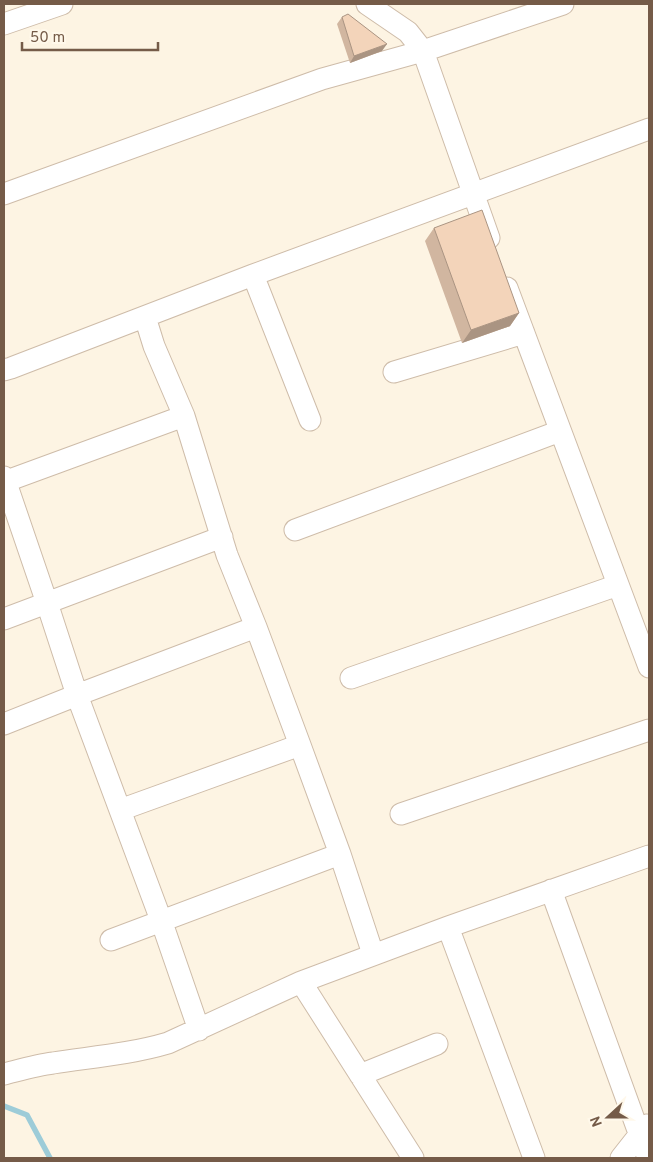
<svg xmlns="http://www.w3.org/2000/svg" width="653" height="1162" font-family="Overpass,sans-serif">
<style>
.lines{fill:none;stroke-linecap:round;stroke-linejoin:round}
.stream{stroke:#9dccd8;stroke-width:5.5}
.minor-casing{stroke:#cebca9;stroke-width:23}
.minor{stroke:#fff;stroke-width:21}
.wall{fill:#d1b6a0}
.shaded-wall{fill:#aa9482}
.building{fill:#f3d4ba;stroke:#aa9482}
</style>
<rect width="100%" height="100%" fill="#fdf4e3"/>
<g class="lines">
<path class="stream" d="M4 1106 27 1115 50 1158"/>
<g class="minor-casing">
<path id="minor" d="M367 4 408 32 423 51 489 238
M4 24 62 4
M4 194 322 79 423 51 563 4
M253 275 310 420
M507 288 649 667
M145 317 154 346 184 416 227 555 256 627 300 745 340 854 373 954
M4 370 11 368 253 275 649 129
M394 372 524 333
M4 477 47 603 77 695 161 920 199 1030
M4 482 184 416
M295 530 560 431
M4 619 222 537
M351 678 618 585
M4 724 77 695 256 627
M120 810 300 745
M401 814 649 730
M551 890 648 1158
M448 927 534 1158
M111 940 340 854
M301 982 413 1158
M4 1074C20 1070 37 1065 53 1063 92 1057 131 1054 168 1043L301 982 448 927 649 856
M360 1075 437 1044
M621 1158 647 1125"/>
</g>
<use href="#minor" class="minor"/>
</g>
<path class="wall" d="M342 17 382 51 350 63 337 24Z
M434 228 519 313 510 326 462 343 425 241Z"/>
<path class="shaded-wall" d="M387 44 382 51 350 63 354 56Z
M519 313 510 326 462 343 471 330Z"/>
<path class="building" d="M348 14 387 44 354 56 342 17Z
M482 210 519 313 471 330 434 228Z"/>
<rect width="653" height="1162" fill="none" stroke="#755b48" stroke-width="10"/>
<g transform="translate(608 1117) rotate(249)" stroke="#fff8ea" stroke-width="4" paint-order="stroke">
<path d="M0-4L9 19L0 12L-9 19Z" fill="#755b48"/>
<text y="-8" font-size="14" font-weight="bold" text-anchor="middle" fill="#755b48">N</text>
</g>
<path d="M22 42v8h136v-8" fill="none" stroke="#755b48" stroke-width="2.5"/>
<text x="30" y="42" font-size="15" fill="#755b48" stroke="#fff8ea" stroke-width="4" paint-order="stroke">50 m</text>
</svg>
